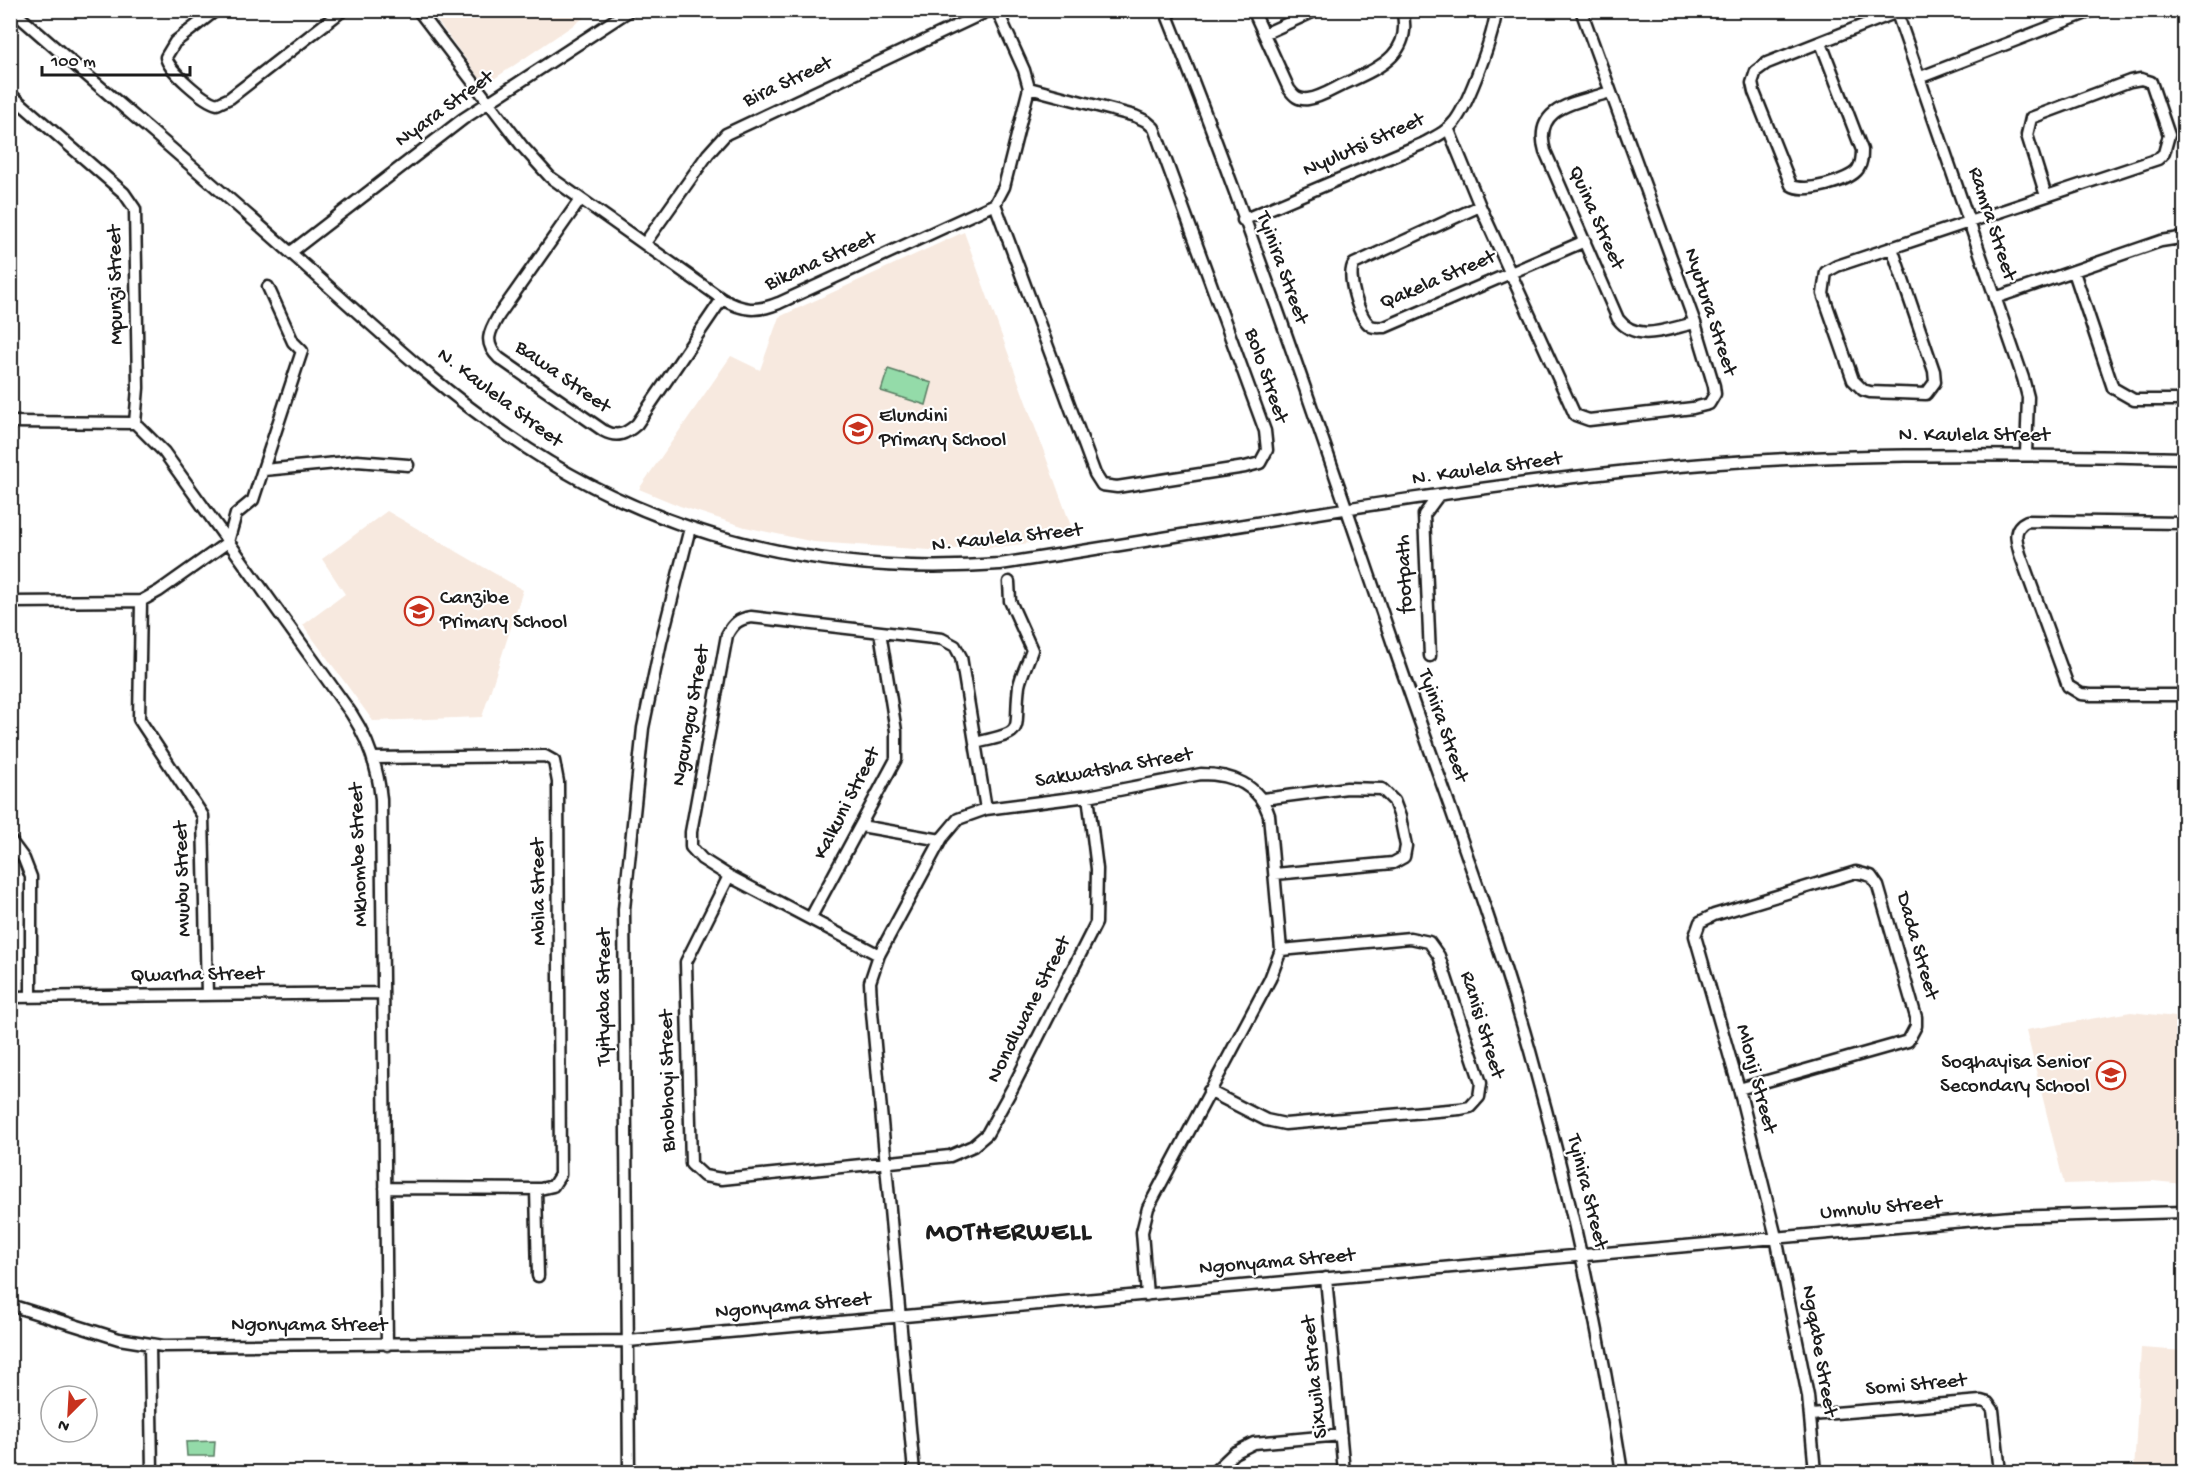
<svg xmlns="http://www.w3.org/2000/svg" width="2195" height="1483" font-family="'Gochi Hand',sans-serif">
<style>
.built{fill:#f7e9df}
.green{fill:#94dba9;stroke:#587c62;stroke-width:1.5}
.lines{fill:none;stroke-linecap:round;stroke-linejoin:round}
.minor-casing{stroke:#1c1c1c;stroke-width:15}
.minor{stroke:#fff;stroke-width:10}
.labels{text-anchor:middle;dominant-baseline:central;stroke-width:4.5;stroke-linejoin:round;paint-order:stroke}
.street-label{font-size:21px;fill:#1c1c1c;stroke:#fff}
.poi-label{font-size:21px;fill:#1c1c1c;stroke:#fff;text-anchor:start}
.district-label{font-size:27px;font-weight:bold;letter-spacing:1.5px;fill:#1c1c1c;stroke:#fff}
</style>
<rect width="100%" height="100%" fill="#fff"/>
<filter id="ink" filterUnits="userSpaceOnUse"><feTurbulence type="fractalNoise" baseFrequency=".0167" numOctaves="2"/><feDisplacementMap in="SourceGraphic" scale="12" xChannelSelector="R" yChannelSelector="G"/><feConvolveMatrix kernelMatrix="1 2 1 2 8 2 1 2 1" color-interpolation-filters="sRGB"/></filter>
<g filter="url(#ink)">
<path class="built" d="M430 11H594L485 85Z
M964 232 1075 537 999 547 930 550 814 542 745 527 680 506 639 489 731 356 760 370 779 317Z
M387 511 523 590 482 717 373 721 303 625 345 594 322 559Z
M2131 1012 2184 1018V1184L2153 1181 2064 1184 2026 1030Z
M2141 1348 2184 1351V1472H2134Z"/>
<path class="green" d="M888 369 932 383 926 405 881 391Z
M215 1441 214 1456H187L186 1442Z"/>
<g class="lines">
<g class="minor-casing">
<path id="minor" d="M12 10C105 92 200 172 292 254 363 316 431 383 509 436 655 538 824 577 1000 564 1209 532 1418 493 1628 471 1813 451 1999 454 2184 458
M216 10 175 42 166 57C168 70 204 101 217 104L230 98 343 10
M418 10 522 146 550 177 722 299C743 311 757 312 779 303L995 204 1004 187 1029 88 1024 70 997 10
M1165 10C1250 222 1323 440 1397 656 1442 787 1492 918 1530 1051 1569 1190 1600 1330 1622 1472
M1253 10 1289 89C1294 96 1298 100 1308 99 1319 98 1332 90 1342 85 1376 69 1414 56 1402 10
M1896 10 2023 378 2028 397 2026 454
M1264 34 1317 10
M1821 43 1862 150C1862 157 1862 163 1858 169 1850 181 1804 194 1791 185L1754 92 1752 83 1756 71 1767 63 1897 12
M1921 77 2094 10
M1610 92C1577 103 1532 106 1545 151L1618 319C1637 344 1669 328 1695 323
M10 94 124 193 135 209 138 388 135 423
M1448 128 1480 206 1575 415 1589 420 1693 408 1709 404 1715 394 1714 386 1695 323 1581 10
M580 200 499 315C489 332 483 343 499 358L604 431C617 438 626 434 637 424L722 299
M995 204 1095 474 1102 485 1117 487 1245 467 1260 463 1267 450 1265 431 1154 128 1146 121 1135 116 1029 88
M1480 206 1354 264C1346 275 1359 319 1371 326 1375 328 1380 327 1385 327L1585 241
M1243 220 1424 143C1435 137 1447 132 1455 121 1468 104 1495 33 1496 10
M645 243 708 154 726 134 990 10
M1892 248 1934 371 1935 382 1926 394 1870 392 1863 390 1853 380 1823 294 1826 272 1837 266 2158 159 2164 153 2169 135 2151 82 2141 79 2130 81 2031 118 2027 135 2046 196
M291 252 463 119 630 10
M2074 272 2113 388 2134 400H2184
M1995 298 2161 241 2180 238 2184 242
M10 422 135 423 164 452 351 713C368 739 378 768 381 799L387 1345
M264 470 357 461 408 465
M2184 523 2027 521C2012 528 2016 540 2020 554L2068 686 2081 694 2091 695H2184
M141 601 139 719 203 816 207 995
M10 602 141 601 159 591 228 542 236 514 253 500 302 351 293 342 268 287
M1430 656 1424 515 1438 496
M975 743C1029 731 1013 733 1019 686 1021 675 1028 662 1032 650L1010 601 1009 582
M373 758 545 756 554 761 558 782 560 1175 553 1186 540 1189 385 1188
M1263 799 1347 788 1382 789 1394 801 1400 817 1406 846 1404 857 1393 863 1275 874
M861 826 941 840
M10 840 24 859 31 877V997
M729 876 686 962 691 1164 704 1176 722 1179 950 1156 973 1146 987 1134 1013 1087 1096 923 1097 869 1088 796
M811 917 896 759V731L880 632
M879 955 729 876 702 859 691 847V832L727 635C733 624 738 619 751 617L942 639 955 646 961 657 986 809
M10 997 383 993
M1739 1089 1908 1041 1916 1026V1017L1878 886 1871 876 1856 872 1843 876 1714 915 1700 922 1695 936 1739 1089 1776 1237 1808 1396 1815 1472
M1209 1091 1266 1120 1285 1124 1460 1109 1470 1107 1479 1097 1481 1083 1439 956 1429 942 1410 938 1281 950
M536 1189 538 1276
M1326 1278 1344 1472
M10 1305 119 1339 163 1346 628 1341 1919 1225 2011 1217 2184 1212
M150 1345 152 1472
M1811 1415 1981 1401 1988 1403 1993 1410 2000 1472
M629 1472 624 909 643 728 661 642 690 528
M914 1472 871 1001 870 982 879 955 942 838 958 819 986 809 1088 796 1201 774C1232 774 1259 785 1269 815L1281 950 1270 979 1148 1208 1142 1232 1147 1295
M1214 1472 1234 1453 1254 1443 1341 1435"/>
</g>
<use href="#minor" class="minor"/>
</g>
</g>
<defs>
<g id="school-ring" transform="scale(1.5)"><circle r="9.5" fill="#fff" stroke="#c8321e" stroke-width="1.5"/><path d="M0-5L7-2L0 1L-7-2ZM-4 1L0 2.5L4 1V4Q0 6-4 4Z" fill="#c8321e"/></g>
</defs>
<g fill-rule="evenodd">
<use href="#school-ring" x="858" y="429"/>
<use href="#school-ring" x="419" y="611"/>
<use href="#school-ring" x="2111" y="1075"/>
</g>
<g class="labels">
<g class="street-label">
<text transform="translate(788 83) rotate(-25)">Bira Street</text>
<text transform="translate(445 110) rotate(-36)">Nyara Street</text>
<text transform="translate(1364 146) rotate(-24)">Nyulutsi Street</text>
<text transform="translate(1595 218) rotate(66)">Quina Street</text>
<text transform="translate(1991 224) rotate(72)">Ramra Street</text>
<text transform="translate(821 262) rotate(-24)">Bikana Street</text>
<text transform="translate(1281 268) rotate(70)">Tyinira Street</text>
<text transform="translate(1438 281) rotate(-23)">Qakela Street</text>
<text transform="translate(117 285) rotate(-91)">Mpunzi Street</text>
<text transform="translate(1709 312) rotate(72)">Nyutura Street</text>
<text transform="translate(1265 376) rotate(71)">Bolo Street</text>
<text transform="translate(562 378) rotate(35)">Bawa Street</text>
<text transform="translate(499 399) rotate(37)">N. Kaulela Street</text>
<text x="1974" y="436">N. Kaulela Street</text>
<text transform="translate(1487 470) rotate(-8)">N. Kaulela Street</text>
<text transform="translate(1007 539) rotate(-6)">N. Kaulela Street</text>
<text transform="translate(1406 574) rotate(-92)">footpath</text>
<text transform="translate(692 716) rotate(-80)">Ngcungcu Street</text>
<text transform="translate(1442 726) rotate(71)">Tyinira Street</text>
<text transform="translate(1114 769) rotate(-10)">Sakwatsha Street</text>
<text transform="translate(848 804) rotate(-63)">Kalkuni Street</text>
<text transform="translate(360 855) rotate(-92)">Mkhombe Street</text>
<text transform="translate(184 879) rotate(-92)">Mvubu Street</text>
<text transform="translate(540 892) rotate(-91)">Mbila Street</text>
<text transform="translate(1916 946) rotate(74)">Dada Street</text>
<text transform="translate(197 976) rotate(-1)">Qwarha Street</text>
<text transform="translate(605 997) rotate(-90)">Tyityaba Street</text>
<text transform="translate(1030 1010) rotate(-63)">Nondlwane Street</text>
<text transform="translate(1481 1025) rotate(73)">Ranisi Street</text>
<text transform="translate(1755 1079) rotate(75)">Mlonji Street</text>
<text transform="translate(669 1081) rotate(-91)">Bhobhoyi Street</text>
<text transform="translate(1586 1192) rotate(76)">Tyinira Street</text>
<text transform="translate(1881 1209) rotate(-5)">Umnulu Street</text>
<text transform="translate(1277 1263) rotate(-5)">Ngonyama Street</text>
<text transform="translate(793 1307) rotate(-5)">Ngonyama Street</text>
<text x="309" y="1326">Ngonyama Street</text>
<text transform="translate(1818 1351) rotate(80)">Ngqabe Street</text>
<text transform="translate(1316 1377) rotate(-96)">Sixwila Street</text>
<text transform="translate(1916 1386) rotate(-5)">Somi Street</text>
</g>
<g class="poi-label">
<text x="879" y="417">Elundini<tspan x="879" dy="24">Primary School</tspan></text>
<text x="440" y="599">Canzibe<tspan x="440" dy="24">Primary School</tspan></text>
<text x="2090" y="1063" text-anchor="end">Soqhayisa Senior<tspan x="2090" dy="24">Secondary School</tspan></text>
</g>
<g class="district-label">
<text x="1009" y="1234">MOTHERWELL</text>
</g>
</g>
<rect width="2195" height="1483" fill="none" stroke="#fff" stroke-width="36"/>
<rect x="18" y="18" width="2159" height="1447" fill="none" stroke="#1c1c1c" stroke-width="2" filter="url(#ink)"/>
<g transform="translate(69 1414) rotate(204)"><circle r="28" fill="#ffffff" stroke="#a4a4a4" stroke-width="1.5"/>
<path d="M0-4.5L10 22L0 15L-10 22Z" fill="#c8321e"/>
<text y="-9" font-size="16" font-weight="bold" text-anchor="middle" fill="#1c1c1c">N</text>
</g>
<path d="M42 66v9h148v-9" fill="none" stroke="#1c1c1c" stroke-width="3"/>
<text x="51" y="66" font-size="18" fill="#1c1c1c" stroke="#ffffff" stroke-width="4.5" paint-order="stroke">100 m</text>
</svg>
